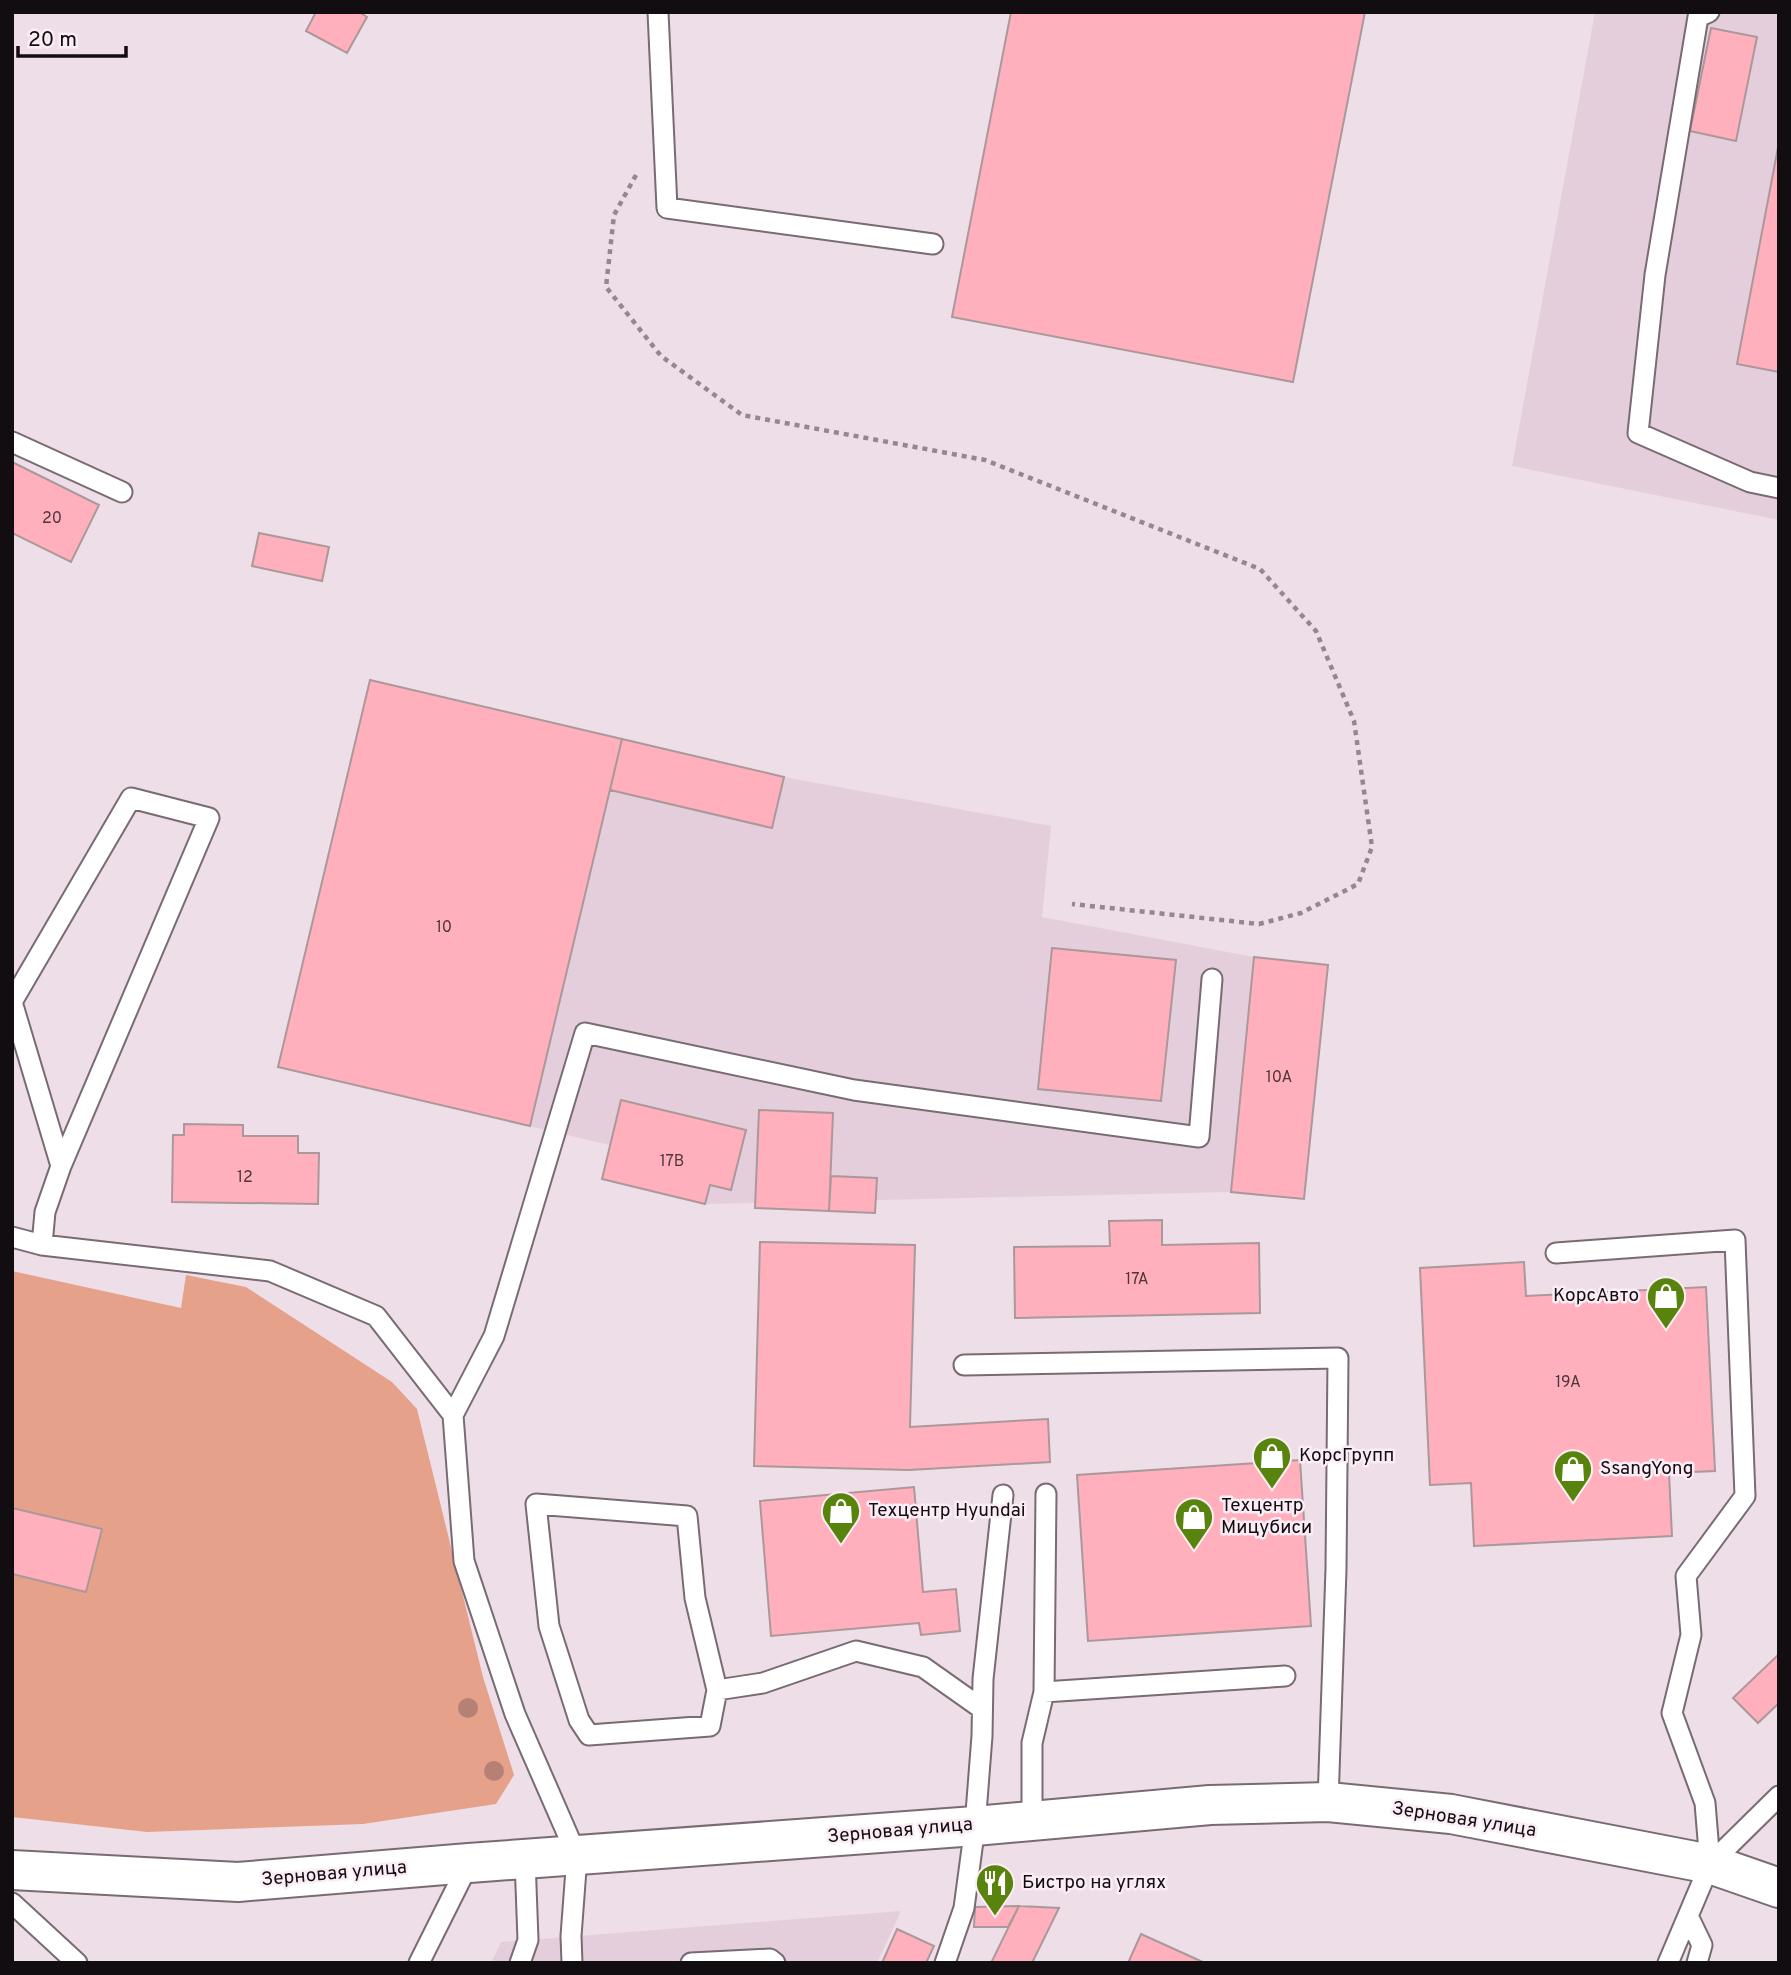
<svg xmlns="http://www.w3.org/2000/svg" width="1791" height="1975" font-family="Overpass,sans-serif">
<style>
.built{fill:#e5cedc}
.green{fill:#e6a18a}
.building{fill:#ffb0bc;stroke:#aa989a;stroke-width:2}
.lines{fill:none;stroke-linecap:round;stroke-linejoin:round}
.service-casing{stroke:#786b73;stroke-width:23}
.primary-casing{stroke:#786b73;stroke-width:42}
.path{stroke:#94888f;stroke-width:4.5;stroke-dasharray:5 5;stroke-linecap:butt}
.service{stroke:#fff;stroke-width:19}
.primary{stroke:#fff;stroke-width:38}
.tree{fill:#b68074}
.labels{text-anchor:middle;dominant-baseline:central;stroke-width:5;stroke-linejoin:round;paint-order:stroke}
.number-label{font-size:16px;fill:#4d363b}
.poi-label{font-size:19px;fill:#120d10;stroke:#fbecf5;text-anchor:start}
.street-label{font-size:19px;fill:#120d10;stroke:#fbecf5}
</style>
<rect width="100%" height="100%" fill="#eedee8"/>
<path class="built" d="M1595 12H1779V520L1512 466Z
M370 680 784 777 1051 826 1042 917 1254 957 1328 965 1304 1199 1231 1192 705 1204 602 1179 610 1145 278 1067Z
M901 1911 877 1963H491L501 1942Z"/>
<path class="green" d="M12 1271 181 1308 186 1275 246 1287 392 1382 417 1409 483 1677 514 1775 496 1804 363 1824 147 1832 12 1817Z"/>
<path class="building" d="M316 12H359L367 17 347 53 306 31Z
M1011 12H1365L1293 382 952 317Z
M1711 28 1757 37 1736 141 1690 131Z
M1779 142V372L1737 364Z
M12 462 99 505 71 562 12 533Z
M259 533 329 547 322 581 252 566Z
M370 680 622 739 530 1126 278 1067Z
M622 739 784 777 772 828 610 790Z
M1052 948 1176 960 1161 1101 1038 1089Z
M1254 957 1328 965 1304 1199 1231 1192Z
M621 1100 746 1130 731 1190 710 1185 705 1204 602 1179Z
M759 1110 833 1113 829 1211 755 1208Z
M184 1124 243 1125V1136H298V1153H319L318 1204 172 1202 173 1135H184Z
M831 1176 877 1178 875 1213 829 1211Z
M1162 1220V1245L1259 1243 1260 1313 1015 1318 1014 1247 1110 1246 1109 1221Z
M760 1242 915 1245 910 1427 1048 1419 1050 1462 909 1470 754 1466Z
M1524 1262 1526 1296 1706 1287 1715 1471 1669 1473 1672 1536 1474 1546 1471 1483 1430 1485 1420 1268Z
M1300 1460 1311 1626 1088 1641 1077 1475Z
M914 1487 923 1592 956 1589 960 1631 921 1635 919 1623 771 1636 760 1501Z
M12 1508 102 1529 86 1592 12 1574Z
M1779 1654V1703L1758 1723 1733 1698Z
M1019 1906 1059 1908 1032 1963H991Z
M1019 1906 1008 1927H974L975 1907Z
M897 1929 934 1946 926 1963H882Z
M1141 1934 1205 1963H1128Z"/>
<g class="lines">
<g class="service-casing">
<path id="service" d="M658 12 667 208 933 244
M1709 12 1698 17 1655 275 1638 433 1750 482 1779 488
M12 442 122 492
M12 1002 131 798 209 818 61 1166 45 1212 42 1245 12 1237
M12 1002 61 1166
M42 1245 270 1271 376 1316 453 1415 464 1561 515 1714 577 1856 571 1936 572 1963
M1556 1253 1735 1240 1745 1496 1686 1576 1691 1635 1672 1713 1705 1803 1710 1864
M964 1365 1338 1358 1336 1569 1328 1802
M453 1415 494 1336 585 1033 854 1090 1199 1137 1212 979
M717 1690 695 1598 687 1516 536 1504 549 1626 579 1720 589 1735 710 1726 717 1690 763 1683 856 1651 923 1667 981 1708
M1044 1692 1285 1676
M1032 1820V1743L1044 1692 1046 1494
M12 1903 77 1963
M1688 1916 1702 1945 1697 1963
M419 1963 469 1863
M520 1963 528 1940 525 1859
M691 1963 770 1959 775 1963
M945 1963 964 1908 975 1826 982 1736 983 1679 1003 1495
M1668 1963 1710 1864 1779 1796"/>
</g>
<g class="primary-casing">
<path id="primary" d="M12 1870 238 1882 469 1863 975 1826 1210 1805 1328 1802 1451 1814 1710 1864 1779 1888"/>
</g>
<path class="path" d="M636 175 614 215 606 287 661 356 742 415 985 460 1260 569 1316 631 1354 721 1372 847 1358 884 1301 913 1259 924 1072 904"/>
<use href="#service" class="service"/>
<use href="#primary" class="primary"/>
</g>
<g class="tree">
<circle cx="468" cy="1708" r="10"/>
<circle cx="494" cy="1771" r="10"/>
</g>
<defs>
<g id="shop-pin" transform="scale(2.0125)"><path d="M0 17L-7.5 6A9.5 9.5 0 1 1 7.5 6Z" fill="#58830c" stroke="#fbecf5"/><path d="M-5-2.5h2.3a2.7 3.5 0 0 1 5.4 0H5L5.5 6h-11ZM-1.5-2.5h3a1.5 2.3 0 0 0-3 0Z" fill="#fff"/></g>
<g id="restaurant-pin" transform="scale(2.0125)"><path d="M0 17L-7.5 6A9.5 9.5 0 1 1 7.5 6Z" fill="#58830c" stroke="#fbecf5"/><path d="M-5-6h1v4h1v-4h1v4h1v-4h1v5L-1.5 .5V6h-2V.5L-5-1ZM5-6V6H3V1.5H1.5Q1.5-4 5-6Z" fill="#fff"/></g>
</defs>
<g fill-rule="evenodd">
<use href="#shop-pin" x="1666" y="1296"/>
<use href="#shop-pin" x="1272" y="1456"/>
<use href="#shop-pin" x="1573" y="1469"/>
<use href="#shop-pin" x="841" y="1511"/>
<use href="#shop-pin" x="1194" y="1517"/>
<use href="#restaurant-pin" x="995" y="1883"/>
</g>
<g class="labels">
<g class="number-label">
<text x="52" y="519">20</text>
<text x="444" y="928">10</text>
<text x="1279" y="1078">10А</text>
<text x="672" y="1162">17В</text>
<text x="245" y="1178">12</text>
<text x="1137" y="1280">17А</text>
<text x="1568" y="1383">19А</text>
</g>
<g class="poi-label">
<text x="1639" y="1296" text-anchor="end">КорсАвто</text>
<text x="1299" y="1456">КорсГрупп</text>
<text x="1600" y="1469">SsangYong</text>
<text x="1221" y="1506">Техцентр<tspan x="1221" dy="22">Мицубиси</tspan></text>
<text x="868" y="1511">Техцентр Hyundai</text>
<text x="1022" y="1883">Бистро на углях</text>
</g>
<g class="street-label">
<text transform="translate(1464 1820) rotate(9)">Зерновая улица</text>
<text transform="translate(900 1831) rotate(-5)">Зерновая улица</text>
<text transform="translate(334 1874) rotate(-5)">Зерновая улица</text>
</g>
</g>
<rect width="1791" height="1975" fill="none" stroke="#120d10" stroke-width="28"/>
<path d="M18 46v10h108v-10" fill="none" stroke="#120d10" stroke-width="3.5"/>
<text x="28" y="46" font-size="21" fill="#120d10" stroke="#fbecf5" stroke-width="5" paint-order="stroke">20 m</text>
</svg>
